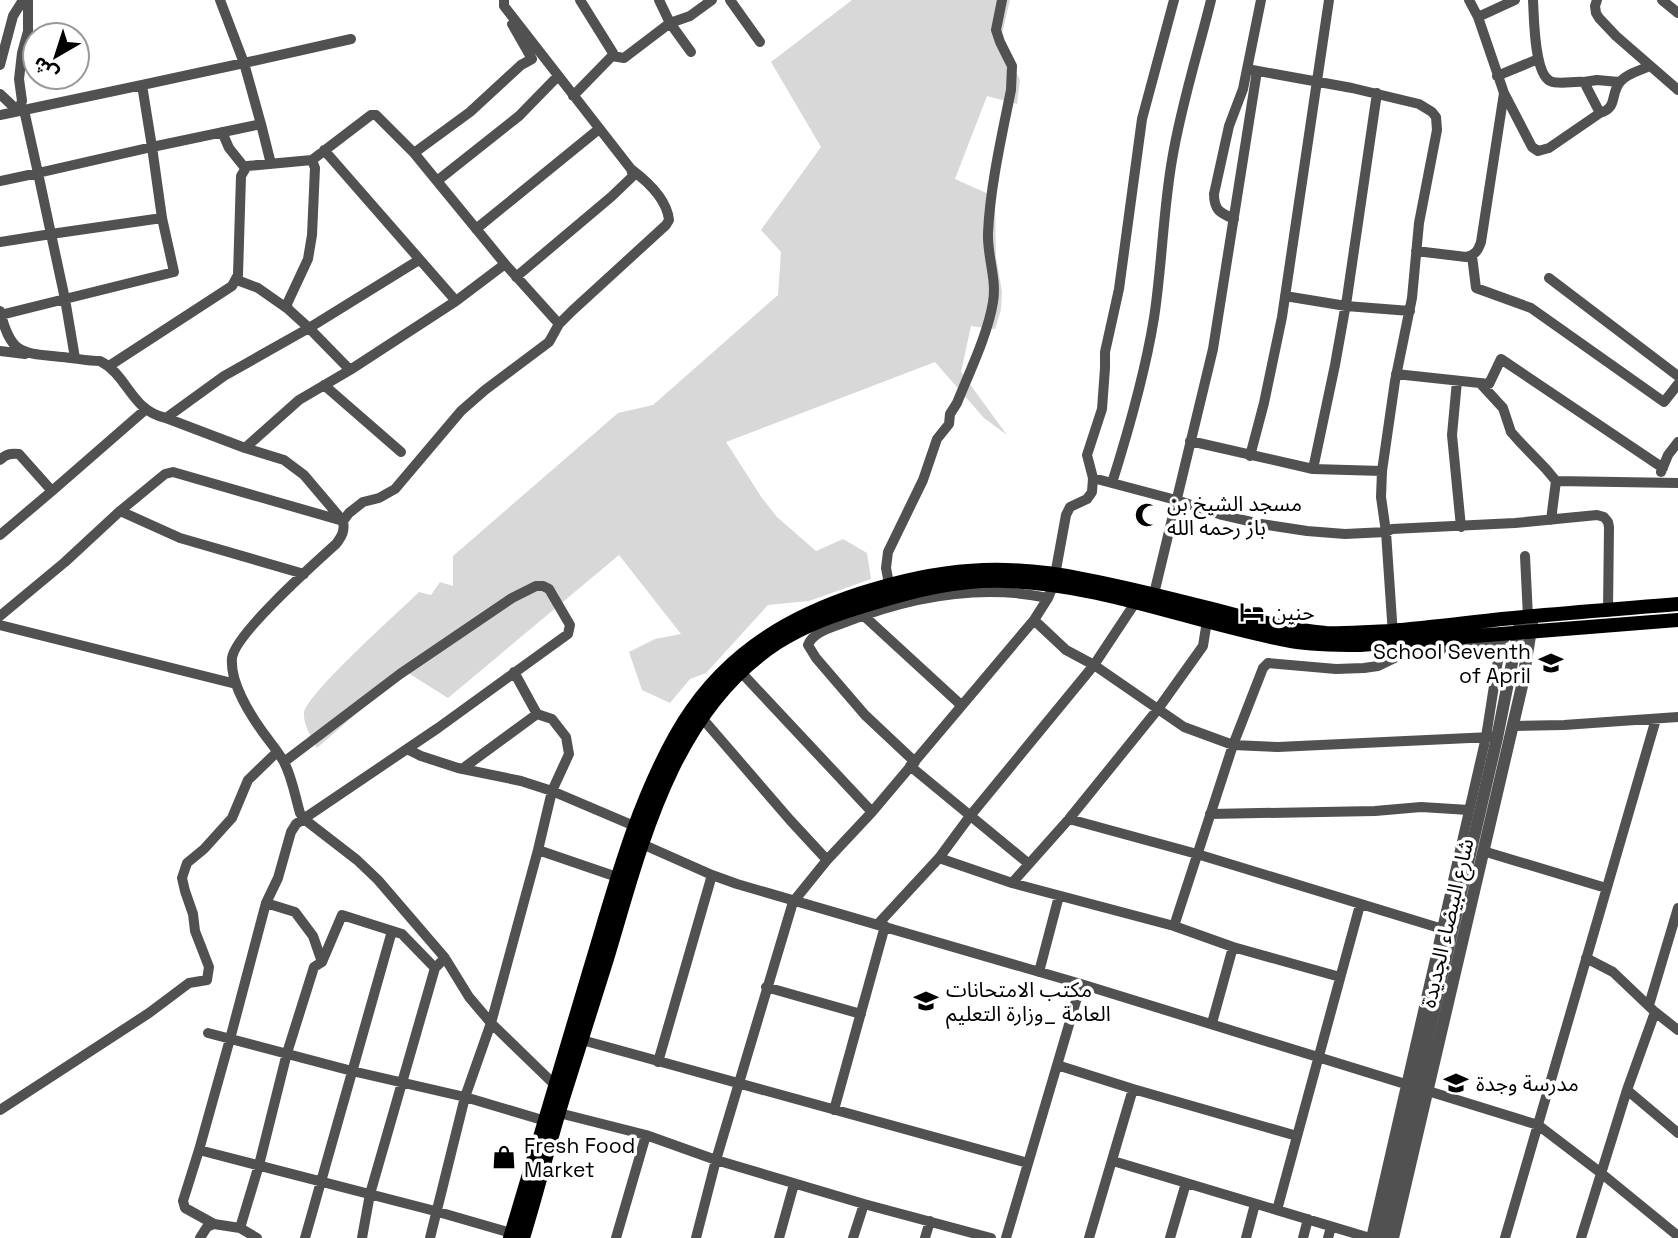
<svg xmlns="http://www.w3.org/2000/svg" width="1678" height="1238" font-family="'Space Grotesk','Noto Sans Arabic',sans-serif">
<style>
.green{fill:#d8d8d8}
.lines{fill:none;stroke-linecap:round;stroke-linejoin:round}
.minor{stroke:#515151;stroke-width:10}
.tertiary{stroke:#515151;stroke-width:12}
.primary{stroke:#000;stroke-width:14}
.labels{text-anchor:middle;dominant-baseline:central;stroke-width:7;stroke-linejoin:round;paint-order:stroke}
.poi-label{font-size:21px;fill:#000;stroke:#fff;text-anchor:start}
.street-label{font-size:21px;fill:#000;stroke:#fff}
</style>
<rect width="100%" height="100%" fill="#fff"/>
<path class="green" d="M852 0H1010L999 46 1015 70 1020 80 1017 104 987 96 955 179 995 197 996 257 1002 292 1001 310 995 329 971 326 961 372 1007 435 984 418 935 362 726 442 762 498 777 517 816 551 843 539 867 553 871 579 809 601 768 605 706 673 690 679 670 703 642 690 629 652 655 639 681 634 619 555 448 698 405 671 317 748C312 738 303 725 304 713 306 694 400 611 419 592L431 595 440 582 453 586V556L618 413 653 405 778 295 781 252 761 230 821 147 771 62Z"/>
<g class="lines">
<path class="minor" d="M220 0 244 63 351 39
M504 0V6L631 169 633 176 611 197 516 277
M659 0 670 23 691 52
M730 0 760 42
M1469 0 1478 17 1504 93 1532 147 1538 151 1549 148 1600 113 1584 82C1574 81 1558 85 1550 81 1534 73 1534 17 1533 0
M1597 0 1595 6 1596 13 1599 18 1616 36 1678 90
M1662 0 1678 13
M1478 17 1515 0
M612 56 624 58 670 23 690 16 712 0
M0 65 13 16 23 0
M1247 69 1352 88 1419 104 1432 112 1436 117 1437 130 1419 223 1412 298 1395 381 1382 471 1381 497 1386 532 1393 635
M1497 76 1538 59
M1584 82 1597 80 1619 82
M0 94 18 111 22 101 19 79 22 53 28 31V0
M573 96 612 56 613 53 580 0
M24 110 142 85 152 147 261 124 244 63 142 85
M1600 113C1618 108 1610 94 1620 82 1626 74 1641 70 1650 66
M0 115 24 110 38 173 0 181
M261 124 271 164
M222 132 229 148 245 168
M324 150 456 301
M414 153 470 112 521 65 532 59 512 24
M312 160 315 168 312 235 308 259 287 304 288 309 309 328 350 370
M437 181 519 116 558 76
M1234 219C1220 213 1214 210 1214 194L1229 126 1243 89 1261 0
M476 229 599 129
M0 242 51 234 38 173 152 147 162 218
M1416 251 1466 257C1475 255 1478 251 1481 242L1504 93
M1472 256 1476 288 1531 308 1664 402 1678 384
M1549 278 1678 376
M237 280 258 288 288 309
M1285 296 1346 306 1410 311
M0 311C11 355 21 353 62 357 75 358 87 361 100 361 128 375 131 411 166 418L245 448 284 460 304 475 343 521C345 531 342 536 336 544 315 563 235 634 232 658 230 682 249 713 262 731 269 741 278 751 284 762 292 777 295 796 300 813L304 819 357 860 378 880 445 958 469 997 491 1023 559 1089
M1 315 65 299 51 234 162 218 174 272 65 299 75 358
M0 351 25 354
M109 366 232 286 238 275 241 176 247 166 312 160 371 115H376L414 153 505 264 559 324
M1396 374 1489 384 1501 359 1663 468
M1457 381 1452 435 1461 527
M1480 383 1503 408 1511 432 1519 441 1546 469 1556 481
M324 385 401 452
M166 418 224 376 309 328 419 260
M1190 441 1313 469 1382 471
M245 448 299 400 350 370 456 301 505 264
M1250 456 1264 403 1282 317 1329 0
M0 460C6 454 11 453 19 454L52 491 145 410
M1313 469 1335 365 1347 298 1377 93
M1661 472 1668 455 1678 442
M1093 478 1176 500 1222 515 1261 524 1307 531 1345 534 1386 532 1392 529 1515 523 1597 515 1604 517 1608 522 1609 527 1608 610
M1112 483C1129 429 1145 374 1154 318 1162 266 1163 212 1172 160 1181 105 1198 53 1211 0
M120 511 180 538 304 574
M1551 520 1556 481 1678 483
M0 535 52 491
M1525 556 1528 617
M890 589 886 568 888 552 923 480 937 439 949 424 950 414 957 403C969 373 988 334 993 302 997 279 987 256 988 233 990 187 1002 135 1011 90L1012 66 1000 42 996 30 1002 0
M1153 598 1213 349 1257 71
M863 615 961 705
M0 616 65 562 120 511 165 474 173 472 343 521 349 513 363 502 379 498 395 489 461 411 485 390 549 342 559 324 572 311 666 225 669 220C667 199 647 181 631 169
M1034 620 1066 650 1094 665 1184 727 1233 745 1278 747 1491 737
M0 625 236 684
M738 669 872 812
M702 718 790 820 827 860
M1513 726 1564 725 1678 717
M407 749 421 756 458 768 521 781 552 791 639 828
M915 762 865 715 816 658 808 645C813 632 830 628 843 623 909 597 978 583 1048 598
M910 766 1029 864
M462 769 537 714 514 672
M1210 814 1375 811 1421 807 1469 810
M1069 819 1197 854 1446 930
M642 844 712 875 737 884 1081 984 1538 1125 1601 1173 1678 1236
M538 850 617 877
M1483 851 1606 888
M939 858 1012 883 1174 926 1233 947 1340 977
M1012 883 1069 819 1158 709 1203 646 1207 621
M266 903 295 912 313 936 322 962
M878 924 939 858 970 816 1094 665 1139 597
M1174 926 1233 745 1263 668 1268 663 1336 669 1364 668 1378 666 1407 652 1495 643 1505 638
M1586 958 1613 972 1655 1012 1678 1030
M1039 972 1059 896
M766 987 861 1014
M1649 1005 1678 908
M1212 1023 1233 947
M208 1033 352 1071 465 1097 549 1122
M582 1040 1028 1163
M658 1062 712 875
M1057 1065 1133 1089 1297 1136
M1627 1090 1678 1133
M0 1110 149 1013 189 983 207 980 209 967 195 931 193 914 185 891 182 878 187 863 204 849 232 818 248 780 277 752
M834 1110 885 926
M559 1113 646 1135 716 1160 864 1204 991 1238
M199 1150 435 1211 511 1233
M1113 1161 1370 1238
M1277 1210 1360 905
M240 1228 259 1165 287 1053 314 967 322 962 342 915 402 934 435 968
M200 1238 207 1227 214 1224
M257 1238 240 1228 214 1224 185 1208 183 1201 199 1150 230 1039 266 903 278 878 291 832 296 824 438 728 568 634 570 625 549 589 543 586H536L512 598 400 674 284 762
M305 1238 392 931
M362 1238 370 1194 435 968 445 958
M430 1238 465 1097 491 1023 538 850 552 791 569 754 566 737 552 719 537 714
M616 1238 646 1135
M696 1238 716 1160 793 902 827 860 872 812 1034 620 1048 598 1053 586 1066 515 1070 507 1087 499 1092 492 1093 478 1087 455 1102 409 1105 368V352L1119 289 1142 119 1174 0
M779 1238 794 1184
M853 1238 864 1204
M925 1238 930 1221
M1006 1238 1081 984
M1089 1238 1133 1089
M1170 1238 1186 1183
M1246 1238 1255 1204
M1303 1238 1308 1219
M1328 1238 1331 1227
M1371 1238 1486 737 1501 641
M1505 1238 1656 719
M1581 1238 1627 1090 1655 1012"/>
<path class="tertiary" d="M1381 1238 1497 738 1521 618
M1393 1238 1522 686 1533 617"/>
<path class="primary" d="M510 1238C537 1148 563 1059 590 969 614 890 635 808 676 735 718 660 781 619 862 593 939 568 1003 563 1083 579 1131 588 1177 600 1224 612 1257 621 1291 630 1326 633 1347 634 1369 632 1390 631 1428 628 1465 623 1502 619 1560 613 1619 609 1678 604
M523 1238C538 1189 550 1140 565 1092 579 1048 593 1003 607 959 641 846 671 712 777 643 806 624 837 614 870 604 915 590 959 579 1006 581 1104 584 1196 624 1291 641 1314 645 1337 645 1360 645L1678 620"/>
</g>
<defs>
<g id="mosque-bare" transform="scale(1.89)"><path d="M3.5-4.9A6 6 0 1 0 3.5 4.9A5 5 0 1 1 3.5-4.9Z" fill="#000" stroke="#fff" stroke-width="2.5" paint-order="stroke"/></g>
<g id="hotel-bare" transform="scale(1.89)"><path d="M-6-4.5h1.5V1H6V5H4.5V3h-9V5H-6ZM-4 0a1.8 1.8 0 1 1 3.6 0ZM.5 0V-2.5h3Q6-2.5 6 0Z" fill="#000" stroke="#fff" stroke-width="2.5" paint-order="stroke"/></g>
<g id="school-bare" transform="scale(1.89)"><path d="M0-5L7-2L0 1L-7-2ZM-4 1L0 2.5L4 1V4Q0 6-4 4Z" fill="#000" stroke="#fff" stroke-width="2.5" paint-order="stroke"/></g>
<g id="shop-bare" transform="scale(1.89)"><path d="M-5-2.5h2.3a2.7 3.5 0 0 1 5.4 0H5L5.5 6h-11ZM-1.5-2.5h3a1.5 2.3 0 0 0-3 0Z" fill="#000" stroke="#fff" stroke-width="2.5" paint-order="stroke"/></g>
</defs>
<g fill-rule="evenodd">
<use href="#mosque-bare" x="1147" y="515"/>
<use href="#hotel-bare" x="1252" y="612"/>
<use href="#school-bare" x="1551" y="663"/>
<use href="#school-bare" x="926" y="1001"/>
<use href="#school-bare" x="1456" y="1083"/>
<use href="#shop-bare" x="504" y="1157"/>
</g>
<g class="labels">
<g class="poi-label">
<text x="1167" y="503">مسجد الشيخ بن<tspan x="1167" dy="24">باز رحمه الله</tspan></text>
<text x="1272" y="612">حنين</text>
<text x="1531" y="651" text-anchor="end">School Seventh<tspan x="1531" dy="24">of April</tspan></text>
<text x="946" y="989">مكتب الامتحانات<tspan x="946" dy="24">العامة _وزارة التعليم</tspan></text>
<text x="1476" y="1083">مدرسة وجدة</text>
<text x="524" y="1145">Fresh Food<tspan x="524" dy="24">Market</tspan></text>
</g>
<g class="street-label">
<text transform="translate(1447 923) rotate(-77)">شارع البيضاء الجديدة</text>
</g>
</g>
<g transform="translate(56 56) rotate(219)"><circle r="33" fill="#ffffff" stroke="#999999" stroke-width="2"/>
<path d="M0-5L12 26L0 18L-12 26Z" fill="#000000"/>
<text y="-10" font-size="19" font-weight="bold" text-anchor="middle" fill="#000000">ش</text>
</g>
</svg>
